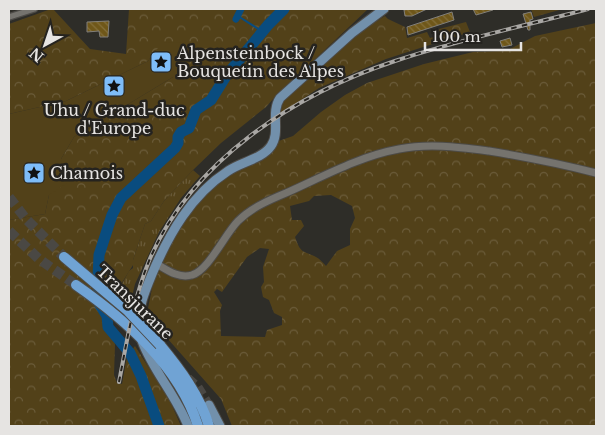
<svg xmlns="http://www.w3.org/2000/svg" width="605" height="435" font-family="'Libre Baskerville',serif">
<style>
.grass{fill:url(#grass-tufts)}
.forest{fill:url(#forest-crowns);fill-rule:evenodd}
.park{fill:#524119}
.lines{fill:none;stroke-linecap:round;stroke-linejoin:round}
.stream{stroke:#094c7f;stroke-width:2}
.canal{stroke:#094c7f;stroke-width:7}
.river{stroke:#094c7f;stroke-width:11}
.building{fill:url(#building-back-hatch);stroke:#817f7a}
.primary-tunnel{stroke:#4a4844;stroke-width:9;stroke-dasharray:9 4.5;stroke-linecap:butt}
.motorway-tunnel{stroke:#4a4844;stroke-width:10;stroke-dasharray:10 5;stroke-linecap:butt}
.minor-casing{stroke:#4d4b47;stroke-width:8}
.tertiary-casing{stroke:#4d4b47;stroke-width:9}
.primary-casing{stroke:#4d4b47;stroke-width:11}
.motorway-casing{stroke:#4d4b47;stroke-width:12}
.minor{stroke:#75736e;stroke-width:5.5}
.tertiary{stroke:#75736e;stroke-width:7}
.primary{stroke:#7290ab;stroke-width:9}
.motorway{stroke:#70a3d4;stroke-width:10}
.rail-casing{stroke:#a9a7a4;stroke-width:4}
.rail{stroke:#25231f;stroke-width:2;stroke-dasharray:5.5;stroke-linecap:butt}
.motorway-bridge-casing{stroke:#4d4b47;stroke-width:12;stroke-linecap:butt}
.motorway-bridge{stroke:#70a3d4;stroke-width:10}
.labels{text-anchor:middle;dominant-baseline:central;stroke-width:5;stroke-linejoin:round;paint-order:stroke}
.poi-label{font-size:16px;fill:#e6e4e2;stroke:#25231f;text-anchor:start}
.street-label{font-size:16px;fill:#e6e4e2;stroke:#25231f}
</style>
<defs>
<pattern id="grass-tufts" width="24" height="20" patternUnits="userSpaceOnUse" patternTransform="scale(1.25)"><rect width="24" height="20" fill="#524119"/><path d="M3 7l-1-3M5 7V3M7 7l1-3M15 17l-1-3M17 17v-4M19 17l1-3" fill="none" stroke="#6b5c3a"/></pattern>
<pattern id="forest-crowns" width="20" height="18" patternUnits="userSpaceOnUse" patternTransform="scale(1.25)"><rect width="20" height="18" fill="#524119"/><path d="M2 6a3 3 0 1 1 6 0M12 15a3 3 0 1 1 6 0" fill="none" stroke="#6b5c3a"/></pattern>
<pattern id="building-back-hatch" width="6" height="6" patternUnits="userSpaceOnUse" patternTransform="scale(1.25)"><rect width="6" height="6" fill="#6f5719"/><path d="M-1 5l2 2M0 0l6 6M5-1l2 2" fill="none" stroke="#846f3a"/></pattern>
</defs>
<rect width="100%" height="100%" fill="#2e2d28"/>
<path class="grass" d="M193 170 200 176 181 198 159 232 135 284 130 305 117 293 129 271 133 268V260L145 224 151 221 164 201Z"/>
<path class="forest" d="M51 9H53L90 49 126 54 129 9H368L274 98 266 107 221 143 193 170 164 201 151 221 145 224 133 260V265L118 289 112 316 115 345 114 375 117 383 122 384 127 356 135 346 170 401 181 426H9V220L45 214 49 195 61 159 74 137 173 77 156 50 148 61 66 101 9 114V24Z
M531 9H563L534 17Z
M385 16 388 19 405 27 407 38 427 32 430 38 440 35 439 29 466 22 470 32 386 59 319 88 280 114 283 101 290 93 364 29Z
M596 23V426H232L221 399 159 329 147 313 157 264 197 197 273 143 293 136 321 112 345 95 367 83 424 64 473 52 506 51 535 36ZM331 195 352 206 355 218 350 229V245L337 251 326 266C323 263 320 259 316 257 302 250 301 254 295 237L304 226 301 220H292L290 206 309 201 314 196ZM260 248 269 249 263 267 264 282 261 287 263 297 269 300 274 313 282 317V325L267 330 265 337 221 336 220 311 222 305 214 292 217 289 222 292 247 257Z"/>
<path class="park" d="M186 42 195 50 173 77 74 137 61 159 70 170 69 182 49 195 45 214 9 220V114L66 101 148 61 156 50 164 43Z"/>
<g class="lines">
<path class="stream" d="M238 16 263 32"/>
<path class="canal" d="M236 19 241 9"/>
<path class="river" d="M159 426 141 376 130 353 108 327 107 316 99 303 98 278 99 255 112 215 121 198 175 148 178 143V137L181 132 189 128 196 110 211 100 226 76 268 25 284 9"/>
</g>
<path class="building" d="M410 9H427L412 16H405L404 10Z
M473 9H493V10L476 15Z
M452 12 454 20 408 35 407 27Z
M531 12 533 19 530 20V30H528L523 14Z
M109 21 108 37H100L99 31 87 32V22Z
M510 38 512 45 502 47 500 41Z"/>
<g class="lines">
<path class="primary-tunnel" d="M188 378 198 387 209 405"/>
<path class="motorway-tunnel" d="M9 197 26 219 63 256
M9 231 39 259 76 285"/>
<g class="minor-casing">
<path id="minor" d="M9 17 34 9"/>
</g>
<g class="tertiary-casing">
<path id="tertiary" d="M157 264C167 270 179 279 192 275 208 271 225 234 238 221 251 208 269 200 286 193 322 177 360 156 399 149 429 143 458 147 489 151 525 157 561 164 596 173"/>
</g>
<g class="primary-casing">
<path id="primary" d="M139 326C138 307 145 291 152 274 169 234 191 195 228 171 241 162 262 159 271 146 281 132 270 113 280 98L352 33 384 9
M142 341C153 371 176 395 188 426
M209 405 220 426"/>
</g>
<g class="motorway-casing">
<path id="motorway" d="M76 285C126 320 179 366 198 426
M160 345C180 369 200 396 209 426"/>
</g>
<use href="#minor" class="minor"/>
<use href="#tertiary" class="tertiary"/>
<use href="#primary" class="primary"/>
<use href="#motorway" class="motorway"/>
<g class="rail-casing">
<path id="rail" d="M119 382C127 341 133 300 149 261 191 161 295 94 395 61 458 40 524 26 588 9"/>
</g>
<use href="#rail" class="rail"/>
<g class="motorway-bridge-casing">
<path id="motorway-bridge" d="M64 257 128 311 160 345"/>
</g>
<use href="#motorway-bridge" class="motorway-bridge"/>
</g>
<defs>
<g id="sight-square" transform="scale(1.125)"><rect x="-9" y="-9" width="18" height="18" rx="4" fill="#7ebdf9" stroke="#25231f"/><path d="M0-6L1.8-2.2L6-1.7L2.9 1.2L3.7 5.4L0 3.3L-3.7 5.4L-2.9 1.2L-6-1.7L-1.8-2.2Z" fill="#111"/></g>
</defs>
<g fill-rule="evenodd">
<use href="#sight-square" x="161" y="62"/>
<use href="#sight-square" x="114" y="86"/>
<use href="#sight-square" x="34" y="173"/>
</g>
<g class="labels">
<g class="poi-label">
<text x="177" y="53">Alpensteinbock /<tspan x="177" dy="18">Bouquetin des Alpes</tspan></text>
<text x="114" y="110" text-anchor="middle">Uhu / Grand-duc<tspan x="114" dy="18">d'Europe</tspan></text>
<text x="50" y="173">Chamois</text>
</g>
<g class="street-label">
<text transform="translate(135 302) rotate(44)">Transjurane</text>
</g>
</g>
<rect width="605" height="435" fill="none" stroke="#e6e4e2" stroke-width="20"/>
<g transform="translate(45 45) rotate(220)" stroke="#25231f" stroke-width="4" paint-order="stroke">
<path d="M0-4L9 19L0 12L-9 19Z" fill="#e6e4e2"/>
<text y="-8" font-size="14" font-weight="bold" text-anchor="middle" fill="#e6e4e2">N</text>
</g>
<path d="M425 42v8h96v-8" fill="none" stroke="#e6e4e2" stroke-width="2.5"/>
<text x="432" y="42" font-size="15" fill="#e6e4e2" stroke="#25231f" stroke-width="4" paint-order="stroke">100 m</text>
</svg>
